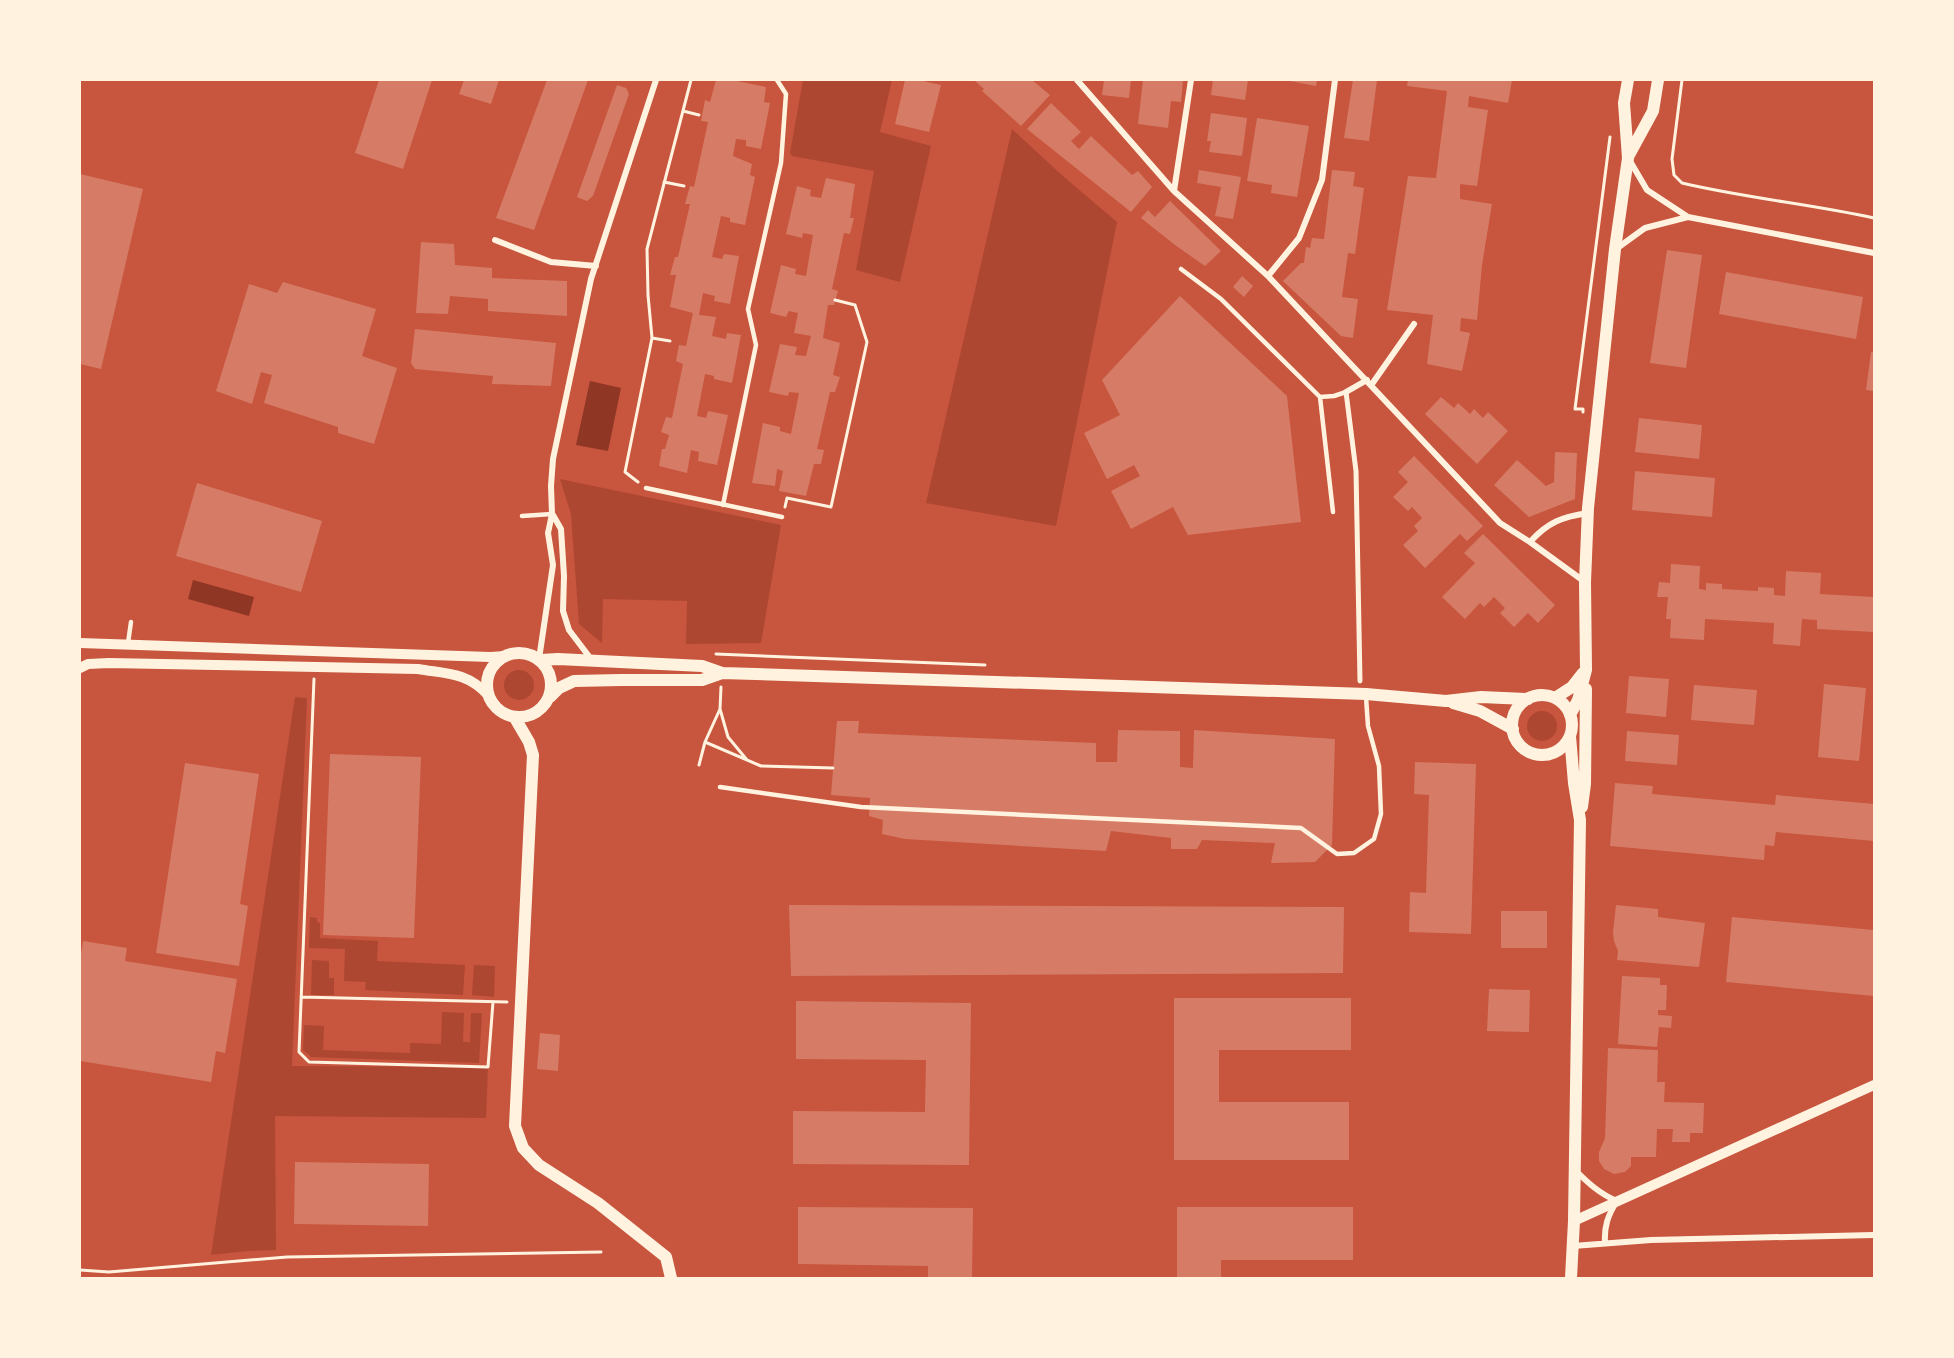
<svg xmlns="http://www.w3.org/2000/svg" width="1954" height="1358" font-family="Inter,sans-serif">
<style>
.green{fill:#ae4732}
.water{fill:#8f3625}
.building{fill:#d67c66}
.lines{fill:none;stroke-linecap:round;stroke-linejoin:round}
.path{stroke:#fff3e0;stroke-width:3}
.service{stroke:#fff3e0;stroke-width:4.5}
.pedestrian{stroke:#fff3e0;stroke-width:5}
.minor{stroke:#fff3e0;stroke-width:6}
.tertiary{stroke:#fff3e0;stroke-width:10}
.secondary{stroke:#fff3e0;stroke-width:12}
</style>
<rect width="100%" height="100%" fill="#c8553d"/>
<path class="green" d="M803 80H892L880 132 931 146 900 282 856 270 874 171 792 156 790 153Z
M1012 129 1064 177 1117 222 1056 526 926 503Z
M560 479 781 525 761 643 686 644 687 601 603 599 602 643 579 624 571 514Z
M504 685a15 15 0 1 1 30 0a15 15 0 1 1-30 0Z
M295 697 307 698 292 1066 488 1067 486 1118 275 1116 276 1250 248 1251 211 1255Z
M1527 726a15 15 0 1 1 30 0a15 15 0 1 1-30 0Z
M310 917 317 918V922L320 923V938L378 941 377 961 465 965 463 995 365 990 366 982 344 981 345 949 309 948Z
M312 960 329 961V978H334V995H311Z
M474 965 495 966 494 997 472 995Z
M442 1012 464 1013 463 1042H470L471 1013H482L479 1063 311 1057 303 1050 304 1025 324 1026 323 1050 410 1053V1043L441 1044Z"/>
<path class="water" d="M590 381 621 388 608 451 576 445Z
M193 580 254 597 249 616 188 599Z"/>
<path class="building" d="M379 80H432L403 169 355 153Z
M464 80H499L491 104 459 94Z
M547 80H588L534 230 496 218Z
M716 80H732L766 87 764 102 770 103 761 149 746 146V140L736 139 733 156 752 164 750 175 755 177 745 225 730 222V218L721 216 712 257 722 259 724 254 739 256 730 304 714 301 715 296 703 293 699 315 716 317 712 336 726 339 727 333 741 335 732 383 714 379V376L705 374 697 416 706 418 708 411 728 415 717 465 698 461 699 452 691 450 687 473 659 466 662 449H665L669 435 661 432 666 417 672 418 683 364 676 361 679 345 686 346 693 313 670 307 676 275H670L675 257H678L690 204H685L690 186 694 187 708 122 701 121 705 100 710 102Z
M905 80H918L941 85 929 132 895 124Z
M974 80H1032L1050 95 1021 126 982 91 984 89Z
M1104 80H1131L1129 98 1102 95Z
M1143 80H1183L1181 102 1171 101 1168 128 1138 124Z
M1213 80H1248L1245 100 1211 95Z
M1285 80H1317L1316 86Z
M1353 80H1377L1369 141 1344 138Z
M1408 80H1512L1508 103 1469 96 1468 107 1488 110 1477 186 1460 184V199L1492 204 1482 265 1477 320 1461 318 1460 331 1470 333 1462 371 1427 364 1433 315 1387 310 1408 176 1436 178 1447 91 1407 86Z
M617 85 626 88 629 94 593 196 587 201 577 197Z
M1051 103 1081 132 1071 141 1079 149 1091 136 1132 175 1138 171 1152 187 1131 212 1027 129Z
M1211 113 1247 118 1242 156 1209 152 1211 141H1207Z
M1257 118 1309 126 1297 197 1271 193 1272 185 1247 181Z
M1199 170 1241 177 1233 219 1215 216 1221 187 1197 183Z
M1332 170 1355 172 1353 186 1364 188 1355 254 1348 253 1342 297 1358 299 1353 338 1341 336 1283 281 1301 263H1304L1306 247 1310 248 1312 238 1324 239Z
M80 174 143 189 101 369 80 364Z
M826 178 855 184 850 218H854L850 234 844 233 832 289 838 291 834 305H828L823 338 840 343 833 375 840 377 835 392H830L817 449 824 450 821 464H814L806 496 779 491 783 471 777 469 775 486 752 483 763 423 780 427V431L791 434 799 393 789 392 788 396 769 392 780 344 797 347 795 355 806 356 811 336 794 333 798 313 789 311 786 317 770 313 781 265 796 269 795 274 806 276 813 235 803 233 802 238 786 234 797 186 811 190 810 196 821 198Z
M1170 201 1221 251 1205 266 1175 245 1141 218 1148 210 1155 217Z
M421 242 454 244 455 265 492 268V278L567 281V316L488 311V299L450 296 448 314 416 313Z
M1667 250 1702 255 1686 368 1650 363Z
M1726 272 1863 297 1856 339 1719 314Z
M1242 276 1253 286 1244 297 1233 287Z
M283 282 376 309 362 356 397 368 374 444 338 433V427L264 403 272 375 261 372 252 404 216 391 249 284 277 293Z
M1180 296 1287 396 1301 522 1188 535 1173 507 1131 529 1111 491 1140 476 1134 465 1107 479 1084 433 1120 415 1102 380Z
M415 329 556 343 551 386 492 384 493 376 415 369 411 363Z
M1871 352H1874V391L1866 390Z
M1441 397 1454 408 1458 403 1470 414 1474 409 1483 418 1488 412 1508 431 1477 464 1425 414Z
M1639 418 1702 425 1699 459 1635 452Z
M1555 452 1577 453 1575 499 1529 517 1494 485 1517 460 1546 486 1554 482Z
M1414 456 1483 526 1467 541 1460 534 1425 568 1403 545 1418 531 1414 526 1422 518 1412 507 1408 511 1393 497 1408 482 1398 472Z
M1635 471 1715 478 1712 517 1632 510Z
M197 483 322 521 301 592 176 556Z
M1483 534 1555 605 1538 623 1528 613 1514 627 1500 613 1505 608 1494 597 1484 607 1480 603 1465 619 1442 597 1475 563 1464 553Z
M1671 564 1700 566 1699 589 1706 590V583L1722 584V589L1758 591V587L1774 588V595L1785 596 1786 571 1821 573 1820 594 1874 597V632L1817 629V620L1802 619 1800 646 1773 644 1774 623 1705 619 1704 640 1670 638 1671 619H1666L1668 597H1657L1659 582 1670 583Z
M1629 676 1669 679 1666 717 1626 713Z
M1824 684 1866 688 1859 761 1818 757Z
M1694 685 1757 690 1754 725 1691 720Z
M837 721H859L858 733 1096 743V762H1117L1118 730 1180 731V767L1193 768 1194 730 1335 739 1332 845 1315 862 1271 863 1275 843 1202 840 1197 849H1171V838L1111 831 1106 851 905 839 882 834 883 820 869 816 870 798 831 795Z
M1627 731 1679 735 1677 765 1625 761Z
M330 754 421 757 414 938 323 935Z
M1415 762 1476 764 1471 934 1409 932 1410 892 1426 893 1429 795 1414 794Z
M185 763 259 774 240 904 248 906 239 966 156 953Z
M1615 783 1653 786 1652 794 1775 805 1776 795 1874 804V841L1776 832 1774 846 1765 845 1764 860 1610 846Z
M789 905 1344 907 1343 973 791 976Z
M1616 905 1658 909V917L1705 923 1699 967 1617 960 1618 951 1614 941 1613 933Z
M1501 911H1547V948H1501Z
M1732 917 1874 930V996L1726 982Z
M83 941 127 948 125 961 237 979 225 1053 216 1051 211 1082 80 1061V961Z
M1622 976 1660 978V985H1667L1666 1010H1658V1015L1672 1016 1671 1028 1659 1027 1657 1047 1618 1044Z
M1489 989 1530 990 1529 1032 1487 1031Z
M1174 998H1351V1050H1219V1102H1349V1160H1174Z
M796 1001 971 1003 969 1165 793 1164V1111L925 1112 926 1060 796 1059Z
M540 1033 560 1035 558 1071 537 1069Z
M1608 1048 1658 1050 1657 1082H1665L1664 1102 1704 1103 1703 1133H1690V1142H1672L1673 1129H1657L1656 1157H1631V1166L1625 1172 1614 1174 1604 1169 1599 1161V1152L1605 1138Z
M295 1162 429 1164 428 1226 294 1224Z
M798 1207 973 1208 972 1278H928V1266L798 1264Z
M1177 1207H1353V1260H1221V1278H1177Z"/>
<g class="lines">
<path class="path" d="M1682 80 1672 159 1674 175 1682 183C1745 198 1811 204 1874 218
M683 111 699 115
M664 182 684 186
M652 338 648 295 647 249 691 80
M1583 412V409H1575L1610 137
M638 482 625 472 652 338 670 341
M785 507 787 498 831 507 867 342 855 305 835 300
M716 654 985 665
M314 679 299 1052 309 1062 488 1067 493 1002
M720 709 728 737 747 760
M705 742 761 766 833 768
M699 765 705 742 720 709 721 687
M301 997 507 1002
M80 1270 109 1272 287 1257 601 1252"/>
<path class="service" d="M1181 269 1221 299 1320 397 1334 396 1346 392
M1320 397 1333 512
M646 488 782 517
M723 505 756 345 748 309 781 163 786 94 777 80
M522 516 552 514
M128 643 131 622
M720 787 861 807 1301 828 1337 854 1354 853 1374 839 1381 814 1379 766 1368 726 1366 697"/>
<path class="pedestrian" d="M1346 392 1356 471 1360 681"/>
<path class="minor" d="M1077 80 1174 191 1268 276 1500 523 1530 542 1585 582
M1630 161 1647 190 1688 217 1874 253
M1174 191 1191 80
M495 240 551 262 596 266
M1616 249 1645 228 1688 217
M1268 276 1299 238 1322 180 1335 80
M1372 384 1414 324
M1346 392 1367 380
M553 515 561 529 564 576 563 611 569 630 591 659
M1530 542C1548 522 1562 517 1588 513
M539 659 553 565 548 533 552 514 551 486 553 459 591 279 656 80
M1575 1170C1588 1183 1600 1194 1617 1201 1608 1215 1604 1226 1605 1243
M1573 1246 1651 1240 1874 1235"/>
<path class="tertiary" d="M80 643 490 657 506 656
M80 668 88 664 109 663 418 669C447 674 467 672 488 695
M1574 1221 1874 1085"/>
<path class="secondary" d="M1628 157 1653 111 1658 80
M487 685a32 32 0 1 1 64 0a32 32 0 1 1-64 0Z
M541 660 558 659 702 666 722 673 1366 694 1446 701 1481 697 1528 699
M1512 725a30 30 0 1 1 60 0a30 30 0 1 1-60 0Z
M550 697 559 688 574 681 621 680H702L722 673
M1555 698 1572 687 1583 673
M1453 703 1480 711 1513 729
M1570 715 1578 700 1586 670 1585 582 1588 508 1615 249 1628 158 1624 103 1628 80
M515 718 529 742 533 755 515 1126 523 1148 539 1165 598 1203 666 1257 671 1278
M1570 736 1574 783 1580 820 1574 1221 1571 1278
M1582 807 1585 784 1586 689"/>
</g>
<rect width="1954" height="1358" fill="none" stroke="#fff3e0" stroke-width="162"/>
</svg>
